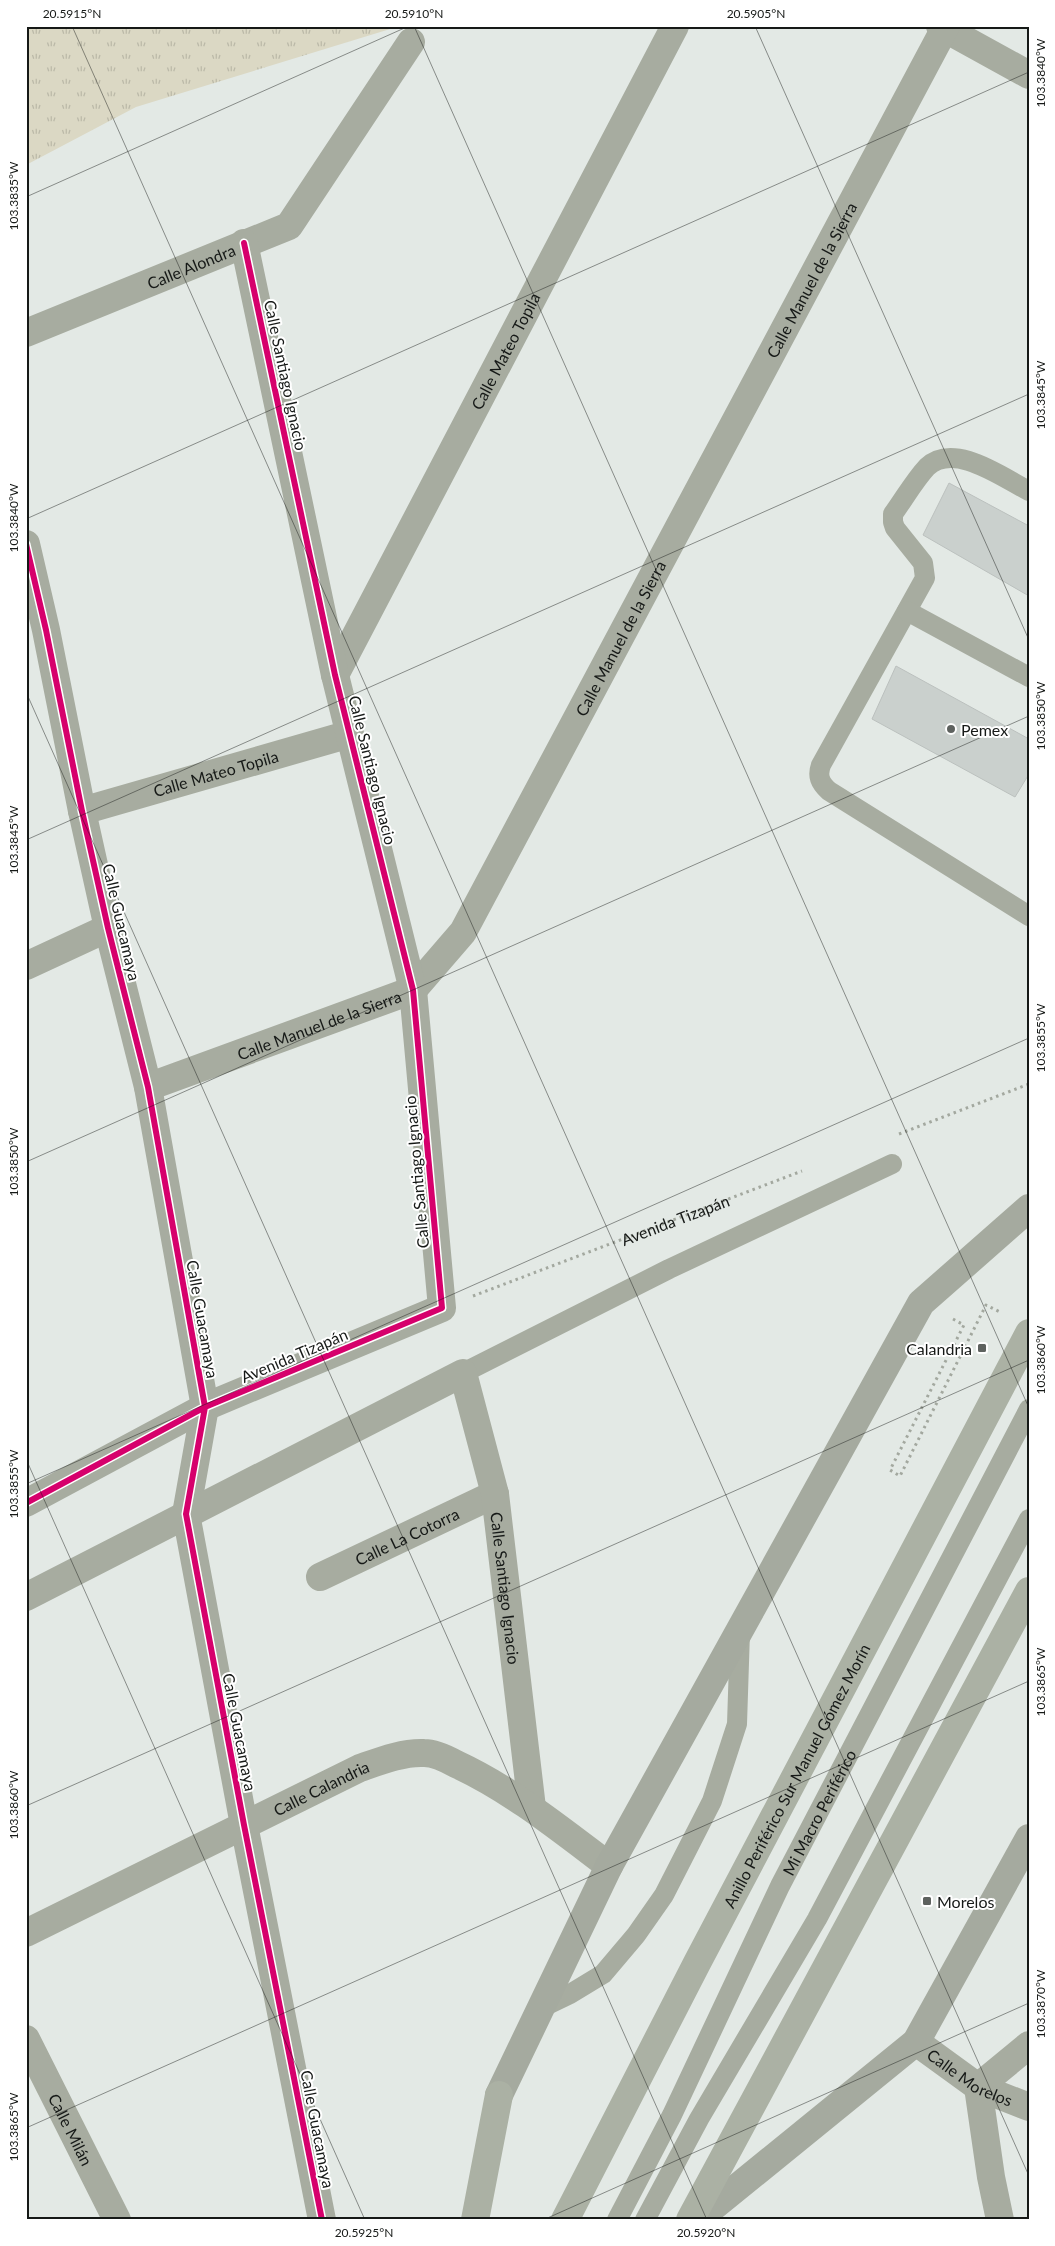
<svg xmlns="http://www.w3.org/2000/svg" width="1055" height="2246" font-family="Lato,sans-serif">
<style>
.grass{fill:url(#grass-tufts)}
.building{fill:#cad0cd;stroke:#bbc0be}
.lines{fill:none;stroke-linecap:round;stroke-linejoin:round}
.path{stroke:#a3a89f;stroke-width:3;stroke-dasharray:2.5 4;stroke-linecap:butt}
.lane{stroke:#a7aca0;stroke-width:20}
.street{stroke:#a7aca0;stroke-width:28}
.secondary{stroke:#a5aa9f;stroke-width:28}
.highway{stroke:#abb1a4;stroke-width:28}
.cycleway-casing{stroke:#fff;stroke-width:9}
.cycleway{stroke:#d6006c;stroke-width:6}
.ticks{fill:none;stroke:#161917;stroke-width:1;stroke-opacity:0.45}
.poi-dot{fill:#5e625f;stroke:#fff;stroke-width:2}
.labels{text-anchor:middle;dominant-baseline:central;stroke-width:4;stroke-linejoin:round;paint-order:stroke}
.street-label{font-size:16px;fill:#161917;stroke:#fff}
.poi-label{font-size:16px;fill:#161917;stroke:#fff;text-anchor:start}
.neatline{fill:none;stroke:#161917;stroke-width:2}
.ticks-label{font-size:12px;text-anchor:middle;fill:#161917}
</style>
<defs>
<pattern id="grass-tufts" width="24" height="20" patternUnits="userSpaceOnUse" patternTransform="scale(1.25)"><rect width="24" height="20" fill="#dbd8c4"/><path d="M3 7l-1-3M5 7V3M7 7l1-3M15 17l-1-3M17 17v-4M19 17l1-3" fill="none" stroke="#bbb9a8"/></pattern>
</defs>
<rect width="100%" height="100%" fill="#e3e9e5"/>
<path class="grass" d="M26 26H400L136 107 26 165Z"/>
<path class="building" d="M949 483 1029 526V596L923 535Z
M896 666 1029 739V774L1015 797 872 719Z"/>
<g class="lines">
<g class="path">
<path d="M899 1134 1029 1084"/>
<path id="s1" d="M473 1296 802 1171"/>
<path d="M953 1319 964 1325 890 1470 900 1476 986 1305 1002 1313"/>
</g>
<g class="lane">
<path d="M1029 491C1003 478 954 441 927 467 914 481 904 499 893 514V522L895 528 923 563 925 578 821 765C817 776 820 783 829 791L1029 916"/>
<path d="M907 611 1029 677"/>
<path d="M463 1373 669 1269 892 1164"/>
<path d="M541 2008 570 1994 603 1974 636 1935 664 1895 712 1801 737 1724 740 1632"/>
<path id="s2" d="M617 2220 672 2115 780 1886 1029 1409"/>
<path d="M645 2220 699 2119 817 1919 1029 1519"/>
</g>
<g class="street">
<path d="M940 26 1029 75"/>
<path id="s3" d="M26 333 289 226 411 42"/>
<path d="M26 544 46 630 82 811 108 928 148 1087 205 1407 186 1514 244 1825 322 2220"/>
<path id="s4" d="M335 675 675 26"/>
<path id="s5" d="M82 811 350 734"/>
<path d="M26 966 108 928"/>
<path id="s6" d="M148 1087 413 990 463 932 946 26"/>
<path d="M26 1503 205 1407 442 1308 413 990 335 675 244 243"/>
<path id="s7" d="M320 1577 495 1494"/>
<path id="s8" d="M26 1597 463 1373 495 1494 532 1808"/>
<path id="s9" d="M26 1933 360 1768C380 1761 403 1752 424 1753 435 1753 447 1759 456 1764 512 1790 560 1829 609 1866"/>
<path id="s10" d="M26 2039 117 2220"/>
<path id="s11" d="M916 2042 978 2087 1029 2107"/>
<path d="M1000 2220 991 2177 978 2087 1029 2045"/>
</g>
<path class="secondary" d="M499 2095 609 1866 921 1303 1029 1208
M697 2220 916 2042 1029 1838"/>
<g class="highway">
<path d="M475 2220 499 2095"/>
<path id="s12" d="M565 2220 697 1963 1029 1333"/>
<path d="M690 2220 1029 1591"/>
</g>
<g class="cycleway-casing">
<path id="cycleway" d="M26 544 46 630 82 811 108 928 148 1087 205 1407 186 1514 244 1825 322 2220
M26 1503 205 1407 442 1308 413 990 335 675 244 243"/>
</g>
<use href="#cycleway" class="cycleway"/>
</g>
<path class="ticks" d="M72 26 1029 2176M414 26 1029 1408M755 26 1029 640M26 197 409 26M26 519 1029 72M26 692 707 2220M26 840 1029 394M26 1162 1029 716M26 1459 365 2220M26 1484 1029 1038M26 1806 1029 1360M26 2128 1029 1681M543 2220 1029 2003"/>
<g class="poi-dot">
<circle cx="951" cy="729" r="5"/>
<rect x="977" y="1343" width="10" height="10" rx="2.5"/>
<rect x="922" y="1896" width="10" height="10" rx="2.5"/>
</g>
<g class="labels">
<g class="street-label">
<text stroke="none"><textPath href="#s3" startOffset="178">Calle Alondra</textPath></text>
<text stroke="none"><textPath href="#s6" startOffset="1098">Calle Manuel de la Sierra</textPath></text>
<text stroke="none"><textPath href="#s4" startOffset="366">Calle Mateo Topila</textPath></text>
<text transform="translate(286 375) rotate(78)">Calle Santiago Ignacio</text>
<text stroke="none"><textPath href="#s6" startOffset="692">Calle Manuel de la Sierra</textPath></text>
<text transform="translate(373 770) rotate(76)">Calle Santiago Ignacio</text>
<text stroke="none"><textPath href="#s5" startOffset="139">Calle Mateo Topila</textPath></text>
<text transform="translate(122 922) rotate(77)">Calle Guacamaya</text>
<text stroke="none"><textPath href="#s6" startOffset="182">Calle Manuel de la Sierra</textPath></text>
<text transform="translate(416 1172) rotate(-95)">Calle Santiago Ignacio</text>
<text stroke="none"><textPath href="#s1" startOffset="216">Avenida Tizapán</textPath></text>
<text transform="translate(203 1319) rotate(80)">Calle Guacamaya</text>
<text transform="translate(294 1355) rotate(-23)">Avenida Tizapán</text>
<text stroke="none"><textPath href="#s7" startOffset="96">Calle La Cotorra</textPath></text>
<text stroke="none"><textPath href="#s8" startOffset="711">Calle Santiago Ignacio</textPath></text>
<text transform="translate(240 1732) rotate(79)">Calle Guacamaya</text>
<text stroke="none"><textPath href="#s12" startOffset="501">Anillo Periférico Sur Manuel Gómez Morín</textPath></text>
<text stroke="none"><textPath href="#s9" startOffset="329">Calle Calandria</textPath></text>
<text stroke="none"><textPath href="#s2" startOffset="455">Mi Macro Periférico</textPath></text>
<text stroke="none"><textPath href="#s11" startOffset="65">Calle Morelos</textPath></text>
<text stroke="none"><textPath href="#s10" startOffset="101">Calle Milán</textPath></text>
<text transform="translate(318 2129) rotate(79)">Calle Guacamaya</text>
</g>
<g class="poi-label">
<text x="961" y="729">Pemex</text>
<text x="972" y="1348" text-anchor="end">Calandria</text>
<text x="937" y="1901">Morelos</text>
</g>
</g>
<rect width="1055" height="2246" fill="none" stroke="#ffffff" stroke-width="55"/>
<rect x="28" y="28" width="1000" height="2190" class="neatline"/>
<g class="ticks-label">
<text x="72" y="18">20.5915°N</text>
<text x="414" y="18">20.5910°N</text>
<text x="756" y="18">20.5905°N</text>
<text transform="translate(1041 73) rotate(-90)" y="4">103.3840°W</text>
<text transform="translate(14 196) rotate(-90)" y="4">103.3835°W</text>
<text transform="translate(1041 395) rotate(-90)" y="4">103.3845°W</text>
<text transform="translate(14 518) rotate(-90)" y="4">103.3840°W</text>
<text transform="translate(1041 716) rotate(-90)" y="4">103.3850°W</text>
<text transform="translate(14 840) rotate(-90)" y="4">103.3845°W</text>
<text transform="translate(1041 1038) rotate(-90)" y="4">103.3855°W</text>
<text transform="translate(14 1162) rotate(-90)" y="4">103.3850°W</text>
<text transform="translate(1041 1360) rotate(-90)" y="4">103.3860°W</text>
<text transform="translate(14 1484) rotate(-90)" y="4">103.3855°W</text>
<text transform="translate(1041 1682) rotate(-90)" y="4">103.3865°W</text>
<text transform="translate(14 1805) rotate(-90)" y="4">103.3860°W</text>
<text transform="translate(1041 2004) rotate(-90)" y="4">103.3870°W</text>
<text transform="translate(14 2127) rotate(-90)" y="4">103.3865°W</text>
<text x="364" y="2237">20.5925°N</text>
<text x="706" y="2237">20.5920°N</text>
</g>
</svg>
